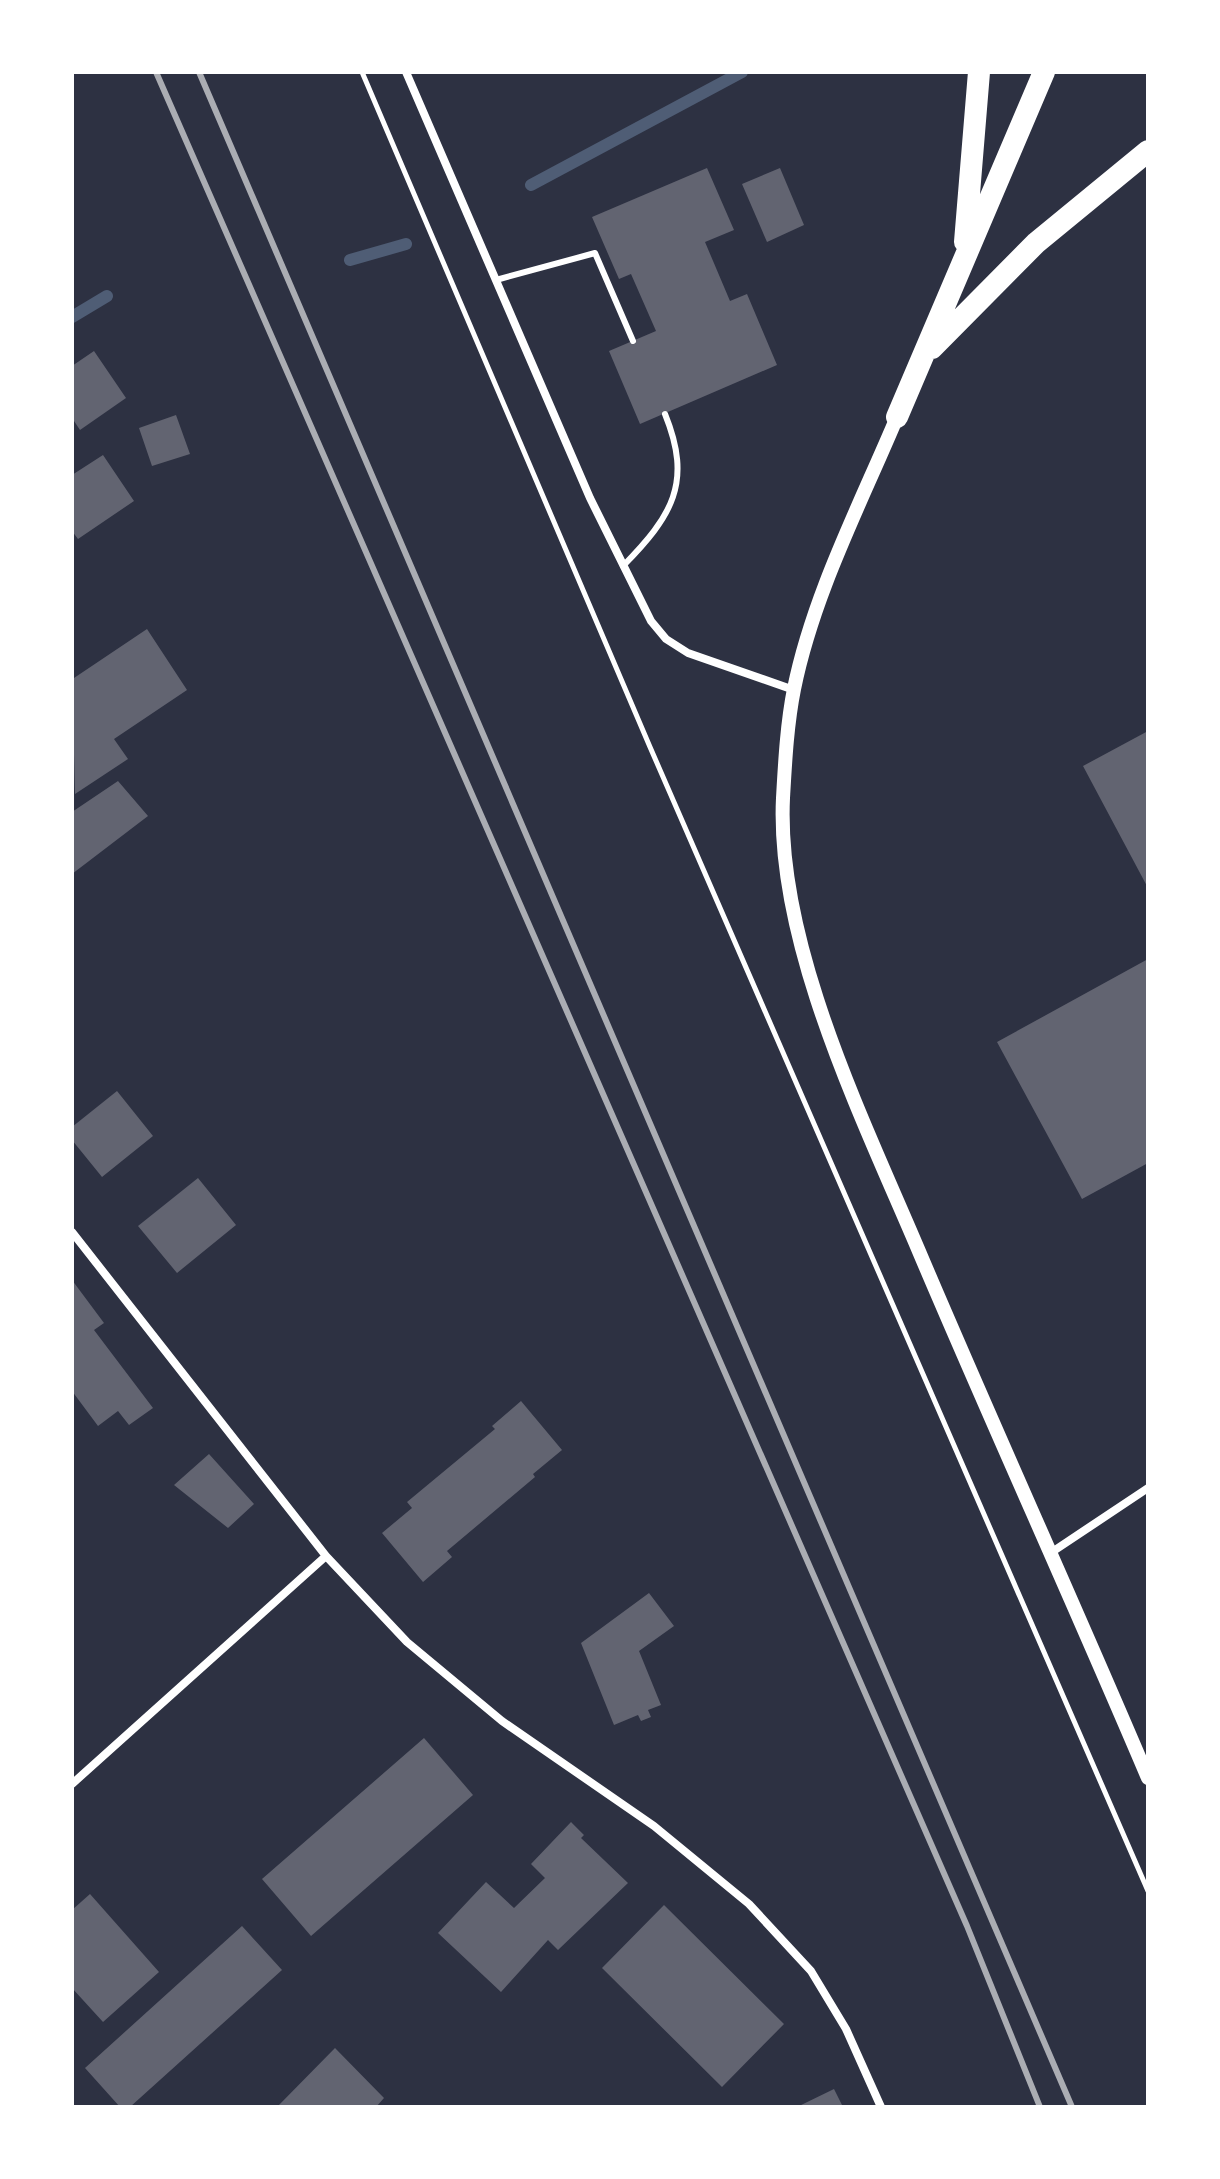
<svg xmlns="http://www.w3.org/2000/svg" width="1220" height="2179" font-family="'Work Sans',sans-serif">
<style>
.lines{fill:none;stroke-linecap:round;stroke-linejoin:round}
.stream{stroke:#4f5d75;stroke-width:12}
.building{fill:#626471}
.path{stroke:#fff;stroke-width:5}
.service{stroke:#fff;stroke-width:6}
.minor{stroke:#fff;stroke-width:8}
.tertiary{stroke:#fff;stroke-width:14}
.trunk{stroke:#fff;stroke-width:22}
.rail{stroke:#abadb3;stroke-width:6}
</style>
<rect width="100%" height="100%" fill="#2d3142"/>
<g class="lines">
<path class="stream" d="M531 185 742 72
M350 260 406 244
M72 317 107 296"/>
</g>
<path class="building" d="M707 168 734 230 705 242 730 301 747 294 777 365 640 424 609 351 656 331 631 274 619 279 592 217Z
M780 168 804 225 767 242 742 184Z
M94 351 126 398 80 430 72 418V366Z
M176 415 190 454 152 466 139 428Z
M103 455 134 501 78 539 72 531V475Z
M147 629 187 690 114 739 128 759 75 794 72 675 74 678Z
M1148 731V888L1083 766Z
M118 781 148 816 72 874V812Z
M1148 959V1163L1082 1199 997 1042Z
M117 1091 153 1136 102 1177 72 1140V1127Z
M198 1178 236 1225 177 1273 138 1226Z
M72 1280 104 1323 94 1330 153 1408 129 1425 118 1411 98 1426 72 1391Z
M521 1401 562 1450 533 1474 535 1477 447 1551 452 1557 423 1582 382 1533 412 1508 407 1502 495 1429 492 1426Z
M209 1454 254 1504 228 1528 174 1485Z
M649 1593 674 1626 639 1651 661 1705 648 1710 651 1717 641 1721 638 1715 614 1725 581 1643Z
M424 1738 473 1795 311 1936 262 1879Z
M571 1822 584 1835 581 1838 628 1883 558 1950 548 1940 501 1992 438 1933 486 1882 514 1908 545 1878 531 1864Z
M90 1894 159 1972 103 2022 72 1988V1910Z
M664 1905 784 2024 722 2087 602 1968Z
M242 1926 282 1970 130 2107H120L85 2068Z
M335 2048 384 2098 376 2107H277Z
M834 2089 843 2107H797Z"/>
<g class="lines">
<path class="path" d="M362 72 650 747 1148 1891"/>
<path class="service" d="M496 280 595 253 633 341
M623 566C672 516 693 483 665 414"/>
<path class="minor" d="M406 72 590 498 651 621 666 639 688 653 794 690
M72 1232 326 1556 407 1642 502 1721 654 1826 749 1904 811 1971 846 2029 881 2107
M1052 1552 1148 1488
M72 1784 326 1556"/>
<path class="tertiary" d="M897 417C860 505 813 595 794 689 787 724 785 763 783 798 776 943 862 1117 918 1249 993 1426 1073 1601 1148 1778"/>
<path class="trunk" d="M965 242 979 72
M932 348 1036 243 1148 151
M897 417 1044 72"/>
<path class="rail" d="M156 72 967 1926 1040 2107
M199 72 1072 2107"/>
</g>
<rect width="1220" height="2179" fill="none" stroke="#ffffff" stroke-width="148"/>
</svg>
